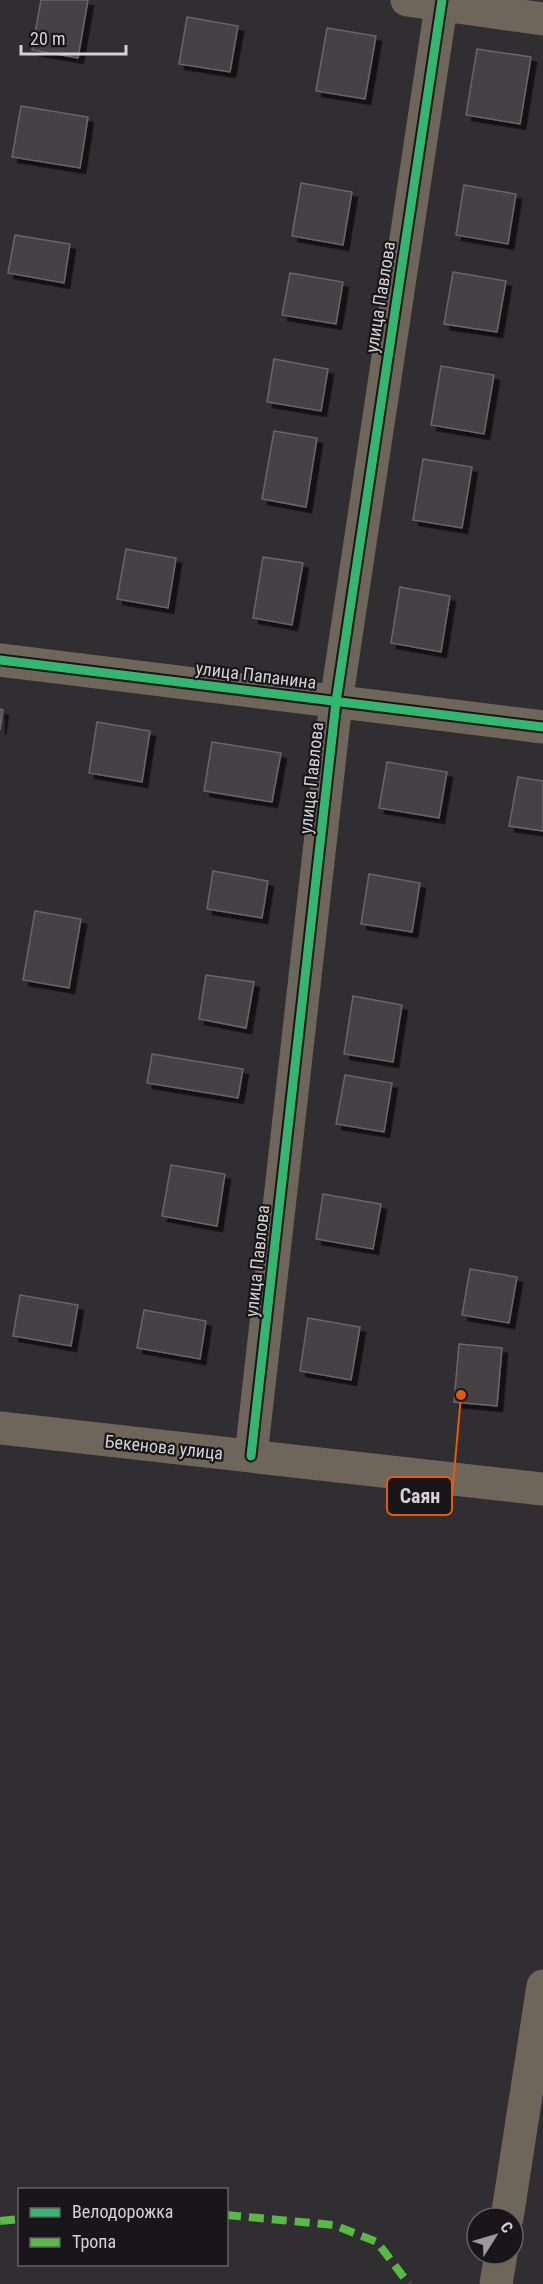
<svg xmlns="http://www.w3.org/2000/svg" width="543" height="2284" font-family="'Roboto Condensed',sans-serif">
<style>
.building{fill:#454344;stroke:#686666;stroke-width:1.5;filter:url(#shadow)}
.lines{fill:none;stroke-linecap:round;stroke-linejoin:round}
.street{stroke:#6e665a;stroke-width:33}
.quiet{stroke:#58b947;stroke-width:8;stroke-dasharray:15 8;stroke-linecap:butt}
.cycleway-casing{stroke:#181618;stroke-width:13}
.cycleway{stroke:#33b770;stroke-width:9}
.labels{text-anchor:middle;dominant-baseline:central;stroke-width:4.5;stroke-linejoin:round;paint-order:stroke}
.street-label{font-size:18px;fill:#d4d2d4;stroke:#181618}
.leader{fill:none;stroke:#e8590c;stroke-width:2}
.callout-dot{fill:#e8590c;stroke:#181618;stroke-width:2}
.callout{fill:#181618;stroke:#e8590c;stroke-width:2}
.callout-label{font-size:20px;text-anchor:middle;font-weight:bold;fill:#d4d2d4}
</style>
<defs>
<filter id="shadow"><feDropShadow dx="5.5" dy="5.5" stdDeviation="0" flood-color="#0009"/></filter>
</defs>
<rect width="100%" height="100%" fill="#302e30"/>
<path class="building" d="M41 0H88L78 58 32 50Z
M187 17 238 26 230 72 179 64Z
M327 28 376 36 365 99 316 91Z
M477 49 531 57 520 124 466 115Z
M21 106 88 117 80 168 12 157Z
M301 183 352 192 343 245 292 236Z
M464 185 516 194 508 244 456 235Z
M15 235 70 244 64 283 8 273Z
M453 272 506 281 497 332 444 324Z
M290 273 343 282 336 324 282 315Z
M274 359 328 369 321 411 267 402Z
M441 366 494 375 484 434 431 425Z
M274 431 317 438 306 507 262 499Z
M423 459 472 467 462 528 413 520Z
M126 549 176 558 168 608 117 599Z
M263 557 303 563 292 625 253 618Z
M400 587 450 596 441 652 391 643Z
M0 709 3 710 0 730Z
M97 722 150 731 142 782 89 773Z
M212 742 281 753 272 802 204 791Z
M387 762 447 772 439 818 379 808Z
M518 777 543 781V831L509 826Z
M213 871 268 881 262 918 207 909Z
M369 874 420 883 412 932 361 924Z
M35 911 81 919 69 988 23 980Z
M206 975 254 982 246 1028 199 1019Z
M353 996 402 1005 393 1062 344 1054Z
M152 1054 243 1069 238 1098 147 1083Z
M345 1075 392 1083 384 1132 336 1124Z
M171 1165 225 1174 217 1226 162 1216Z
M323 1194 381 1204 373 1249 316 1239Z
M470 1269 517 1277 509 1323 462 1315Z
M20 1295 78 1305 71 1346 13 1336Z
M144 1310 206 1321 200 1359 137 1348Z
M308 1318 360 1327 351 1380 300 1371Z
M459 1344 502 1348 497 1406 454 1402Z"/>
<g class="lines">
<path class="street" d="M407 0 543 19
M0 660 543 727
M0 1428 543 1489
M251 1456 336 702 442 0
M507 2218 543 1986
M496 2284 501 2254"/>
<path class="quiet" d="M226 2215 334 2225 377 2242 409 2284
M0 2221 20 2219"/>
<g class="cycleway-casing">
<path id="cycleway" d="M0 660 543 727
M251 1456 336 702 442 0"/>
</g>
<use href="#cycleway" class="cycleway"/>
</g>
<g class="labels">
<g class="street-label">
<text transform="translate(380 297) rotate(-81)">улица Павлова</text>
<text transform="translate(256 675) rotate(7)">улица Папанина</text>
<text transform="translate(311 778) rotate(-84)">улица Павлова</text>
<text transform="translate(257 1261) rotate(-84)">улица Павлова</text>
<text transform="translate(164 1447) rotate(6)">Бекенова улица</text>
</g>
</g>
<path class="leader" d="M461 1395L452 1496"/>
<circle class="callout-dot" cx="461" cy="1395" r="6"/>
<rect class="callout" x="387" y="1477" width="65" height="38" rx="6"/>
<g class="callout-label">
<text x="420" y="1503">Саян</text>
</g>
<rect x="18" y="2188" width="210" height="78" fill="#181618" stroke="#636163" stroke-width="1.5"/>
<rect x="30" y="2208" width="30" height="9" fill="#33b770" stroke="#636163" stroke-width="1.5"/>
<text x="72" y="2218" font-size="18" fill="#d4d2d4">Велодорожка</text>
<rect x="30" y="2238" width="30" height="9" fill="#58b947" stroke="#636163" stroke-width="1.5"/>
<text x="72" y="2248" font-size="18" fill="#d4d2d4">Тропа</text>
<g transform="translate(495 2236) rotate(53)"><circle r="28" fill="#181618" stroke="#636163" stroke-width="1.5"/>
<path d="M0-4.5L10 22L0 15L-10 22Z" fill="#9b999b"/>
<text y="-9" font-size="16" font-weight="bold" text-anchor="middle" fill="#d4d2d4">С</text>
</g>
<path d="M21 45v9h105v-9" fill="none" stroke="#d4d2d4" stroke-width="3"/>
<text x="30" y="45" font-size="18" fill="#d4d2d4" stroke="#181618" stroke-width="4.5" paint-order="stroke">20 m</text>
</svg>
